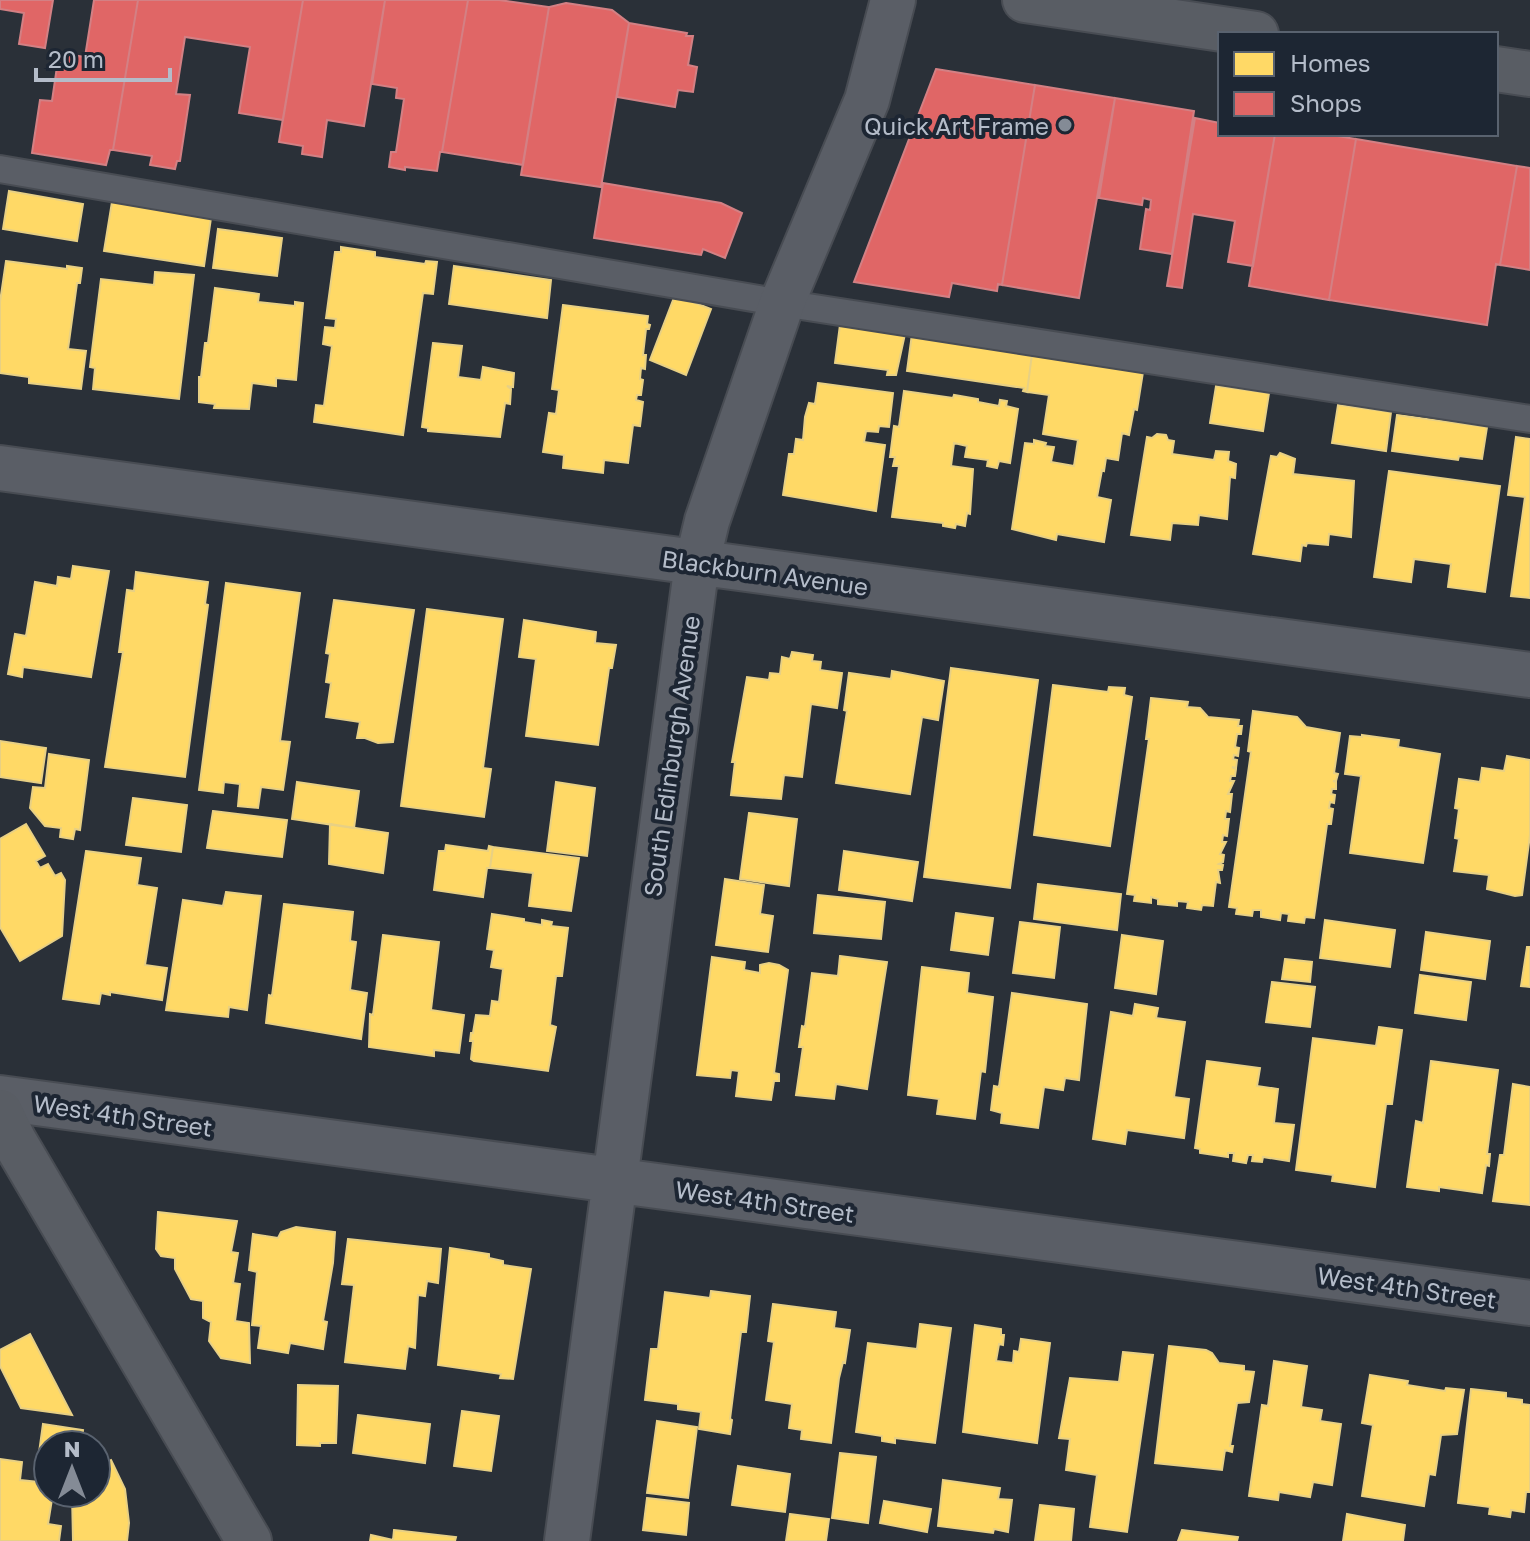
<svg xmlns="http://www.w3.org/2000/svg" width="1530" height="1541" font-family="'Golos Text',sans-serif">
<style>
.homes{fill:#ffd966;stroke:#e8d084;stroke-width:2}
.shops{fill:#e06666;stroke:#d38084;stroke-width:2}
.lines{fill:none;stroke-linecap:round;stroke-linejoin:round}
.lane-casing{stroke:#484c53;stroke-width:30}
.street-casing{stroke:#484c53;stroke-width:48}
.secondary-casing{stroke:#484c53;stroke-width:48}
.lane{stroke:#5a5e66;stroke-width:26}
.street{stroke:#5a5e66;stroke-width:44}
.secondary{stroke:#595d64;stroke-width:44}
.poi-dot{fill:#848b96;stroke:#1d2633;stroke-width:3}
.labels{text-anchor:middle;dominant-baseline:central;stroke-width:8;stroke-linejoin:round;paint-order:stroke}
.poi-label{font-size:24px;fill:#b4bcc9;stroke:#1d2633;text-anchor:end}
.street-label{font-size:24px;fill:#b4bcc9;stroke:#1d2633}
</style>
<rect width="100%" height="100%" fill="#2a3038"/>
<path class="homes" d="M9 191 83 204 77 241 3 229Z
M112 202 211 218 204 266 104 251Z
M218 229 282 238 277 276 213 268Z
M341 247 375 252V257L425 264 426 261 437 262 433 294 423 293 403 435 314 422 316 405 324 406 332 346 323 344 325 327 335 328 336 319 326 318 335 252H341Z
M6 261 67 269V266L82 268 80 283H77L68 349 86 351 81 389 29 383V377L0 373V302Z
M454 266 551 280 547 318 449 304Z
M155 272 194 275 179 399 93 389 95 368 90 367 101 279 154 285Z
M215 288 259 294 258 302 295 306V302L303 303 296 380 276 378V386L252 383 249 409 214 408 215 404 199 402V377H201L205 343H208Z
M675 295 711 309 686 375 650 360Z
M563 305 648 316 647 324 650 325 649 329H646L643 355H646L645 369 641 368 640 379 643 380 641 395H637L636 400 643 402 640 426 633 425 628 463 604 460 603 473 563 468 564 455 543 452 549 413 556 414 559 390 552 389Z
M840 325 905 334 896 375H887L888 370 835 363Z
M912 334 1032 354 1027 392 1023 391 1024 388 907 371Z
M433 343 462 346 458 377 481 380 483 367 514 373 513 387 507 386 511 389 510 404 505 403 500 437 428 431V428L422 427Z
M1032 354 1143 372 1137 410 1134 409 1129 435 1122 433 1118 460 1106 458 1104 471 1102 470 1097 497 1111 500 1104 542 1057 534 1056 540 1012 529 1025 443 1034 444V440L1046 443 1045 446 1054 447 1051 462 1074 466 1078 440 1043 434 1049 395 1027 392Z
M818 383 893 393 889 427 879 426 878 432 866 431 864 442 885 445 876 511 783 495 789 454H794L796 439 803 440 805 417 809 403 815 404Z
M1216 386 1269 393 1263 431 1210 423Z
M904 391 953 398 954 395 978 399V402L999 406 1000 400 1007 401 1006 406 1018 409 1010 463 999 461 997 468 987 466 988 460 965 457 967 446 954 443 951 466 973 469 970 514 967 513 965 526 956 524 955 528 943 526V523L892 517 899 466H893L895 457H890L894 426 899 427Z
M1338 405 1391 412 1386 451 1332 443Z
M1397 415 1487 427 1482 459 1459 456 1458 460 1392 451Z
M1157 434 1166 435 1168 440 1174 441 1172 454 1214 460 1216 451 1229 452 1228 461 1236 464 1235 478 1230 477 1227 519 1199 515 1198 525 1172 523 1170 540 1131 535 1147 437 1152 438Z
M1516 437 1530 439V598L1511 596 1525 497 1508 495Z
M1280 453 1295 459 1293 474 1354 481 1351 537 1329 534 1328 545 1307 543 1306 546 1302 545 1300 561 1253 554 1271 456 1277 457Z
M1389 471 1500 486 1485 592 1448 587 1451 564 1414 559 1411 582 1374 577Z
M73 566 109 571 91 677 23 667 22 677 8 674 15 634 26 636 35 582 57 586 58 577 71 579Z
M136 572 208 582 205 604 208 605 185 777 105 767 123 652H119L127 590 134 591Z
M226 583 300 593 280 741 290 742 283 790 261 787 258 808 238 806 240 784 224 782 223 793 199 790Z
M334 600 414 610 393 742 378 743 365 738H357L360 722 326 717 331 683 326 682 330 654 326 653Z
M427 609 503 619 483 768 491 769 484 817 401 806Z
M524 620 596 632 595 643 616 645 612 668H609L598 745 526 736 536 659 519 657Z
M792 652 813 655 812 661 821 662 820 670 842 673 837 708 811 704 802 777 784 775 781 799 731 795 735 762H732L747 677 769 680 770 673 780 674 782 657 790 659Z
M951 668 1038 680 1010 888 924 877Z
M892 671 944 681 938 720 922 717 910 794 836 783 847 711 844 710 849 673 891 679Z
M1053 685 1108 692 1109 687 1125 688 1124 695 1132 697 1110 846 1034 835Z
M1151 698 1188 702 1187 707 1200 708 1208 717 1239 720 1238 726H1242L1241 734H1237L1235 747 1239 748 1238 756 1234 755 1233 759 1237 760 1236 768 1232 767 1236 769 1235 776H1231L1230 781H1234L1228 794H1232L1230 812 1226 811 1225 819H1229L1227 836 1223 835 1222 842H1226L1220 854 1224 855 1223 862 1219 864 1223 865 1222 870H1218L1220 883 1216 882 1213 906 1202 905 1201 910 1187 908 1188 902 1177 901V906L1158 904V899L1151 897V903L1134 901 1135 895 1127 894 1149 739H1146Z
M1253 711 1297 717 1306 727 1340 733 1334 773 1338 774 1336 781H1333L1336 782V789H1332L1331 794 1335 795 1334 803 1330 802 1329 808 1333 809 1331 824H1327L1314 918 1305 917 1304 923 1288 921 1289 914 1281 913 1280 920 1261 917V910H1253L1252 916 1236 914 1237 908 1229 907 1251 752 1248 751Z
M1362 735 1399 740 1398 747 1440 754 1423 863 1350 853 1361 776 1345 774 1350 736 1362 737Z
M0 741 46 748 41 783 0 777Z
M49 754 89 760 80 830 75 829 73 839 60 837 61 828 45 826 30 808 33 787 45 788Z
M1507 756 1530 760V835L1522 895 1515 896 1487 889 1489 875 1454 871 1459 839 1455 838 1459 809 1455 808 1459 779 1480 782 1482 768 1504 771Z
M297 782 359 791 354 828 292 819Z
M556 782 595 788 587 856 547 851Z
M133 798 187 805 181 852 126 845Z
M213 811 287 820 282 857 207 848Z
M749 813 797 819 789 886 740 879Z
M26 824 45 856 36 861 40 868 48 864 55 876 61 873 65 880 62 936 20 961 0 927V839Z
M330 824 388 833 383 873 329 864Z
M446 845 488 851 489 846 493 847 490 868H487L483 897 434 890 439 851H445Z
M493 847 579 858 571 911 529 906 533 873 490 868Z
M86 851 141 858 137 885 157 888 145 965 167 968 162 1000 110 992V995L101 993 99 1004 63 999Z
M844 851 918 862 912 901 839 890Z
M725 879 764 885 760 914 773 916 768 952 716 945Z
M1038 884 1121 894 1117 930 1034 919Z
M226 892 261 896 247 1010 229 1007 228 1017 166 1010 183 900 223 906Z
M818 895 885 902 881 939 814 933Z
M284 904 353 912 350 941 356 942 350 990 367 993 361 1039 266 1023 269 995 272 996Z
M956 913 993 918 988 955 951 950Z
M492 914 524 919V922L542 925V920L552 922 551 926 568 928 562 976H556L550 1025 556 1027 548 1071 474 1061 471 1059 473 1041H470L471 1033H473L476 1015 490 1016 492 1001 499 1002 503 969 491 967 494 950 487 949Z
M1325 920 1395 930 1390 967 1320 958Z
M1020 922 1060 927 1054 978 1013 973Z
M1426 932 1490 941 1485 979 1421 970Z
M383 935 439 942 431 1010 464 1015 459 1053 434 1050V1056L369 1047 370 1014 373 1015Z
M1122 935 1163 941 1156 994 1115 988Z
M1527 947H1530V987L1521 986Z
M840 956 887 962 867 1089 836 1084 834 1099 796 1095 803 1047H799L802 1026 805 1027 812 973 838 976Z
M712 957 745 962 744 970 760 973V965L769 963 779 965 788 970 774 1073 779 1074V1081H774L771 1100 736 1096 739 1071 731 1070 730 1078 697 1075Z
M1285 959 1312 962 1310 982 1282 979Z
M922 967 969 973 967 993 993 997 985 1072 981 1071 975 1119 937 1114 939 1099 908 1095Z
M1420 975 1471 982 1466 1020 1415 1013Z
M1272 982 1315 987 1310 1027 1266 1022Z
M1012 993 1087 1004 1079 1080 1065 1078 1063 1090 1044 1087 1038 1128 1001 1123 1002 1113 991 1110 994 1086 999 1087Z
M1135 1004 1158 1008 1156 1018 1185 1022 1174 1097 1189 1099 1184 1138 1127 1130 1125 1144 1093 1139 1111 1012 1133 1016Z
M1379 1027 1402 1030 1392 1104H1386L1375 1187 1332 1181 1333 1175 1296 1170 1313 1038 1376 1046Z
M1207 1061 1260 1068 1257 1086 1278 1089 1274 1123 1294 1125 1289 1161 1263 1157 1262 1162 1252 1161 1253 1155H1248L1246 1163 1233 1161 1234 1153H1228V1157L1200 1153V1149L1195 1148Z
M1431 1061 1498 1070 1487 1154H1490L1489 1166 1486 1165 1482 1193 1439 1187V1191L1407 1187 1416 1121 1423 1123Z
M1513 1084 1530 1087V1205L1493 1201 1500 1155H1504Z
M158 1212 237 1221 231 1252 238 1253 233 1283 240 1284 235 1321 249 1323 250 1363 221 1358 209 1341 211 1322 203 1318V1301L191 1299 175 1269V1258L161 1256 156 1249Z
M296 1227 335 1232 333 1263 323 1321 327 1322 323 1349 290 1343 288 1353 258 1348 261 1326 252 1325 257 1272 249 1270 253 1234 278 1238 281 1232Z
M348 1239 441 1249 438 1283 427 1281 425 1296 418 1295 415 1348 408 1346 405 1369 345 1362 354 1285 342 1284Z
M450 1248 489 1254V1258L503 1261V1265L531 1269 513 1379 500 1378 501 1374 438 1365Z
M711 1291 750 1296 746 1332H741L730 1419 732 1420 730 1434 699 1429 701 1412 678 1409V1404L645 1400 651 1349H658L665 1292 710 1298Z
M773 1304 836 1312 834 1328 850 1330 845 1363 843 1362 839 1378 831 1443 801 1439 802 1430 789 1428 792 1404 766 1400 774 1342 768 1341Z
M920 1324 951 1328 935 1443 895 1438V1443L882 1441V1436L856 1432 868 1343 917 1349Z
M975 1325 1001 1329V1335H1004L1003 1345 999 1344 996 1361 1013 1363 1014 1351 1019 1352 1021 1339 1050 1343 1037 1443 963 1432Z
M30 1334 72 1415 21 1408 0 1366V1350Z
M1169 1346 1206 1350 1212 1353 1219 1363 1244 1366V1371L1254 1372 1249 1402 1237 1403 1230 1446H1233L1232 1452 1225 1450 1222 1470 1155 1463Z
M1123 1352 1153 1355 1127 1532 1090 1527 1097 1475 1066 1470 1070 1439 1059 1438 1070 1378 1119 1382Z
M1274 1361 1307 1366 1301 1407 1322 1410 1320 1421 1341 1424 1332 1485 1313 1482 1310 1497 1279 1492 1278 1500 1249 1496 1262 1405 1268 1406Z
M1370 1375 1408 1381 1407 1385 1445 1391 1446 1388 1464 1390 1457 1434 1441 1435 1435 1475 1429 1474 1424 1506 1362 1496 1373 1425 1362 1423Z
M298 1385 338 1386 336 1443H320V1446L297 1445Z
M1471 1389 1506 1393V1398L1522 1400V1404L1530 1405V1492H1526L1524 1512 1511 1510 1510 1517 1489 1514 1490 1507 1458 1503Z
M462 1411 499 1416 491 1471 454 1466Z
M358 1415 430 1424 425 1463 353 1453Z
M657 1421 697 1427 688 1498 647 1493Z
M43 1424 83 1430 81 1445H48V1469L37 1467Z
M840 1453 876 1457 868 1523 832 1518Z
M0 1459 22 1462 20 1480 48 1483V1493H53L48 1524 61 1526 59 1541H0Z
M111 1460 125 1489 129 1523 127 1541H73L72 1493H96V1468Z
M738 1466 790 1474 785 1512 732 1505Z
M943 1480 1000 1488 998 1499 1012 1500 1008 1532 994 1529 993 1533 938 1526Z
M647 1498 689 1503 686 1535 643 1530Z
M884 1501 931 1509 927 1532 880 1523Z
M1040 1505 1074 1509 1071 1541H1035Z
M790 1514 829 1519 826 1541H786Z
M1347 1514 1405 1525 1403 1541H1343Z
M394 1530 456 1537 455 1541H370L371 1535 393 1540Z
M1182 1530 1238 1537 1237 1541H1178Z"/>
<path class="shops" d="M0 0H53L45 48 19 44 24 13 0 9Z
M94 0H138L113 150H110L106 165 32 153 40 100 52 101 59 53 85 57Z
M138 0H303L283 120 239 113 250 47 185 37 176 94 190 95 180 161H177L175 169 150 165 152 156 113 150Z
M303 0H385L364 126 327 120 322 157 302 154 303 146 279 142Z
M385 0H468L442 152H440L437 171 405 167V170L389 167 391 152H396L404 99 396 98 397 88 372 84Z
M468 0H499L549 7 523 165 442 152Z
M566 3 612 10 629 23 601 187 521 175 549 7Z
M629 23 687 33 686 36H693L688 65 697 67 693 92 678 90 675 107 617 97Z
M936 69 1035 85 1002 285 998 284 997 291 952 283 949 297 854 282Z
M1035 85 1115 98 1079 298 1002 285Z
M1115 98 1194 111 1172 254 1140 249 1146 209 1150 210 1151 200 1143 198 1142 205 1099 198Z
M1195 118 1220 123V134H1275L1253 266 1228 262 1235 221 1193 214 1182 288 1167 286Z
M1275 134H1325L1356 139 1329 300 1249 286Z
M1356 139 1517 166 1500 265 1496 264 1487 325 1329 300Z
M1517 166 1530 168V270L1500 265Z
M603 183 721 203 742 213 725 258 703 249 701 255 594 238Z"/>
<g class="lines">
<g class="lane-casing">
<path id="lane" d="M0 169 782 303 1530 419"/>
</g>
<g class="street-casing">
<path id="street" d="M0 468 1530 675
M0 1098 1530 1303
M567 1541 697 563 707 521 782 303 867 100 893 0"/>
</g>
<g class="secondary-casing">
<path id="secondary" d="M1025 0 1256 34
M1496 69 1530 74
M0 1112 14 1141 249 1541"/>
</g>
<use href="#lane" class="lane"/>
<use href="#street" class="street"/>
<use href="#secondary" class="secondary"/>
</g>
<circle class="poi-dot" cx="1065" cy="125" r="8"/>
<g class="labels">
<g class="poi-label">
<text x="1049" y="125">Quick Art Frame</text>
</g>
<g class="street-label">
<text transform="translate(765 572) rotate(8)">Blackburn Avenue</text>
<text transform="translate(671 756) rotate(-82)">South Edinburgh Avenue</text>
<text transform="translate(123 1115) rotate(8)">West 4th Street</text>
<text transform="translate(765 1201) rotate(8)">West 4th Street</text>
<text transform="translate(1407 1287) rotate(8)">West 4th Street</text>
</g>
</g>
<rect x="1218" y="32" width="280" height="104" fill="#1d2633" stroke="#59626f" stroke-width="2"/>
<rect x="1234" y="52" width="40" height="24" fill="#ffd966" stroke="#59626f" stroke-width="2"/>
<text x="1290" y="72" font-size="24" fill="#b4bcc9">Homes</text>
<rect x="1234" y="92" width="40" height="24" fill="#e06666" stroke="#59626f" stroke-width="2"/>
<text x="1290" y="112" font-size="24" fill="#b4bcc9">Shops</text>
<g transform="translate(72 1469)"><circle r="38" fill="#1d2633" stroke="#59626f" stroke-width="2"/>
<path d="M0-6L14 30L0 20L-14 30Z" fill="#848b96"/>
<text y="-12" font-size="22" font-weight="bold" text-anchor="middle" fill="#b4bcc9">N</text>
</g>
<path d="M36 68v12h134v-12" fill="none" stroke="#b4bcc9" stroke-width="4"/>
<text x="48" y="68" font-size="24" fill="#b4bcc9" stroke="#1d2633" stroke-width="6" paint-order="stroke">20 m</text>
</svg>
